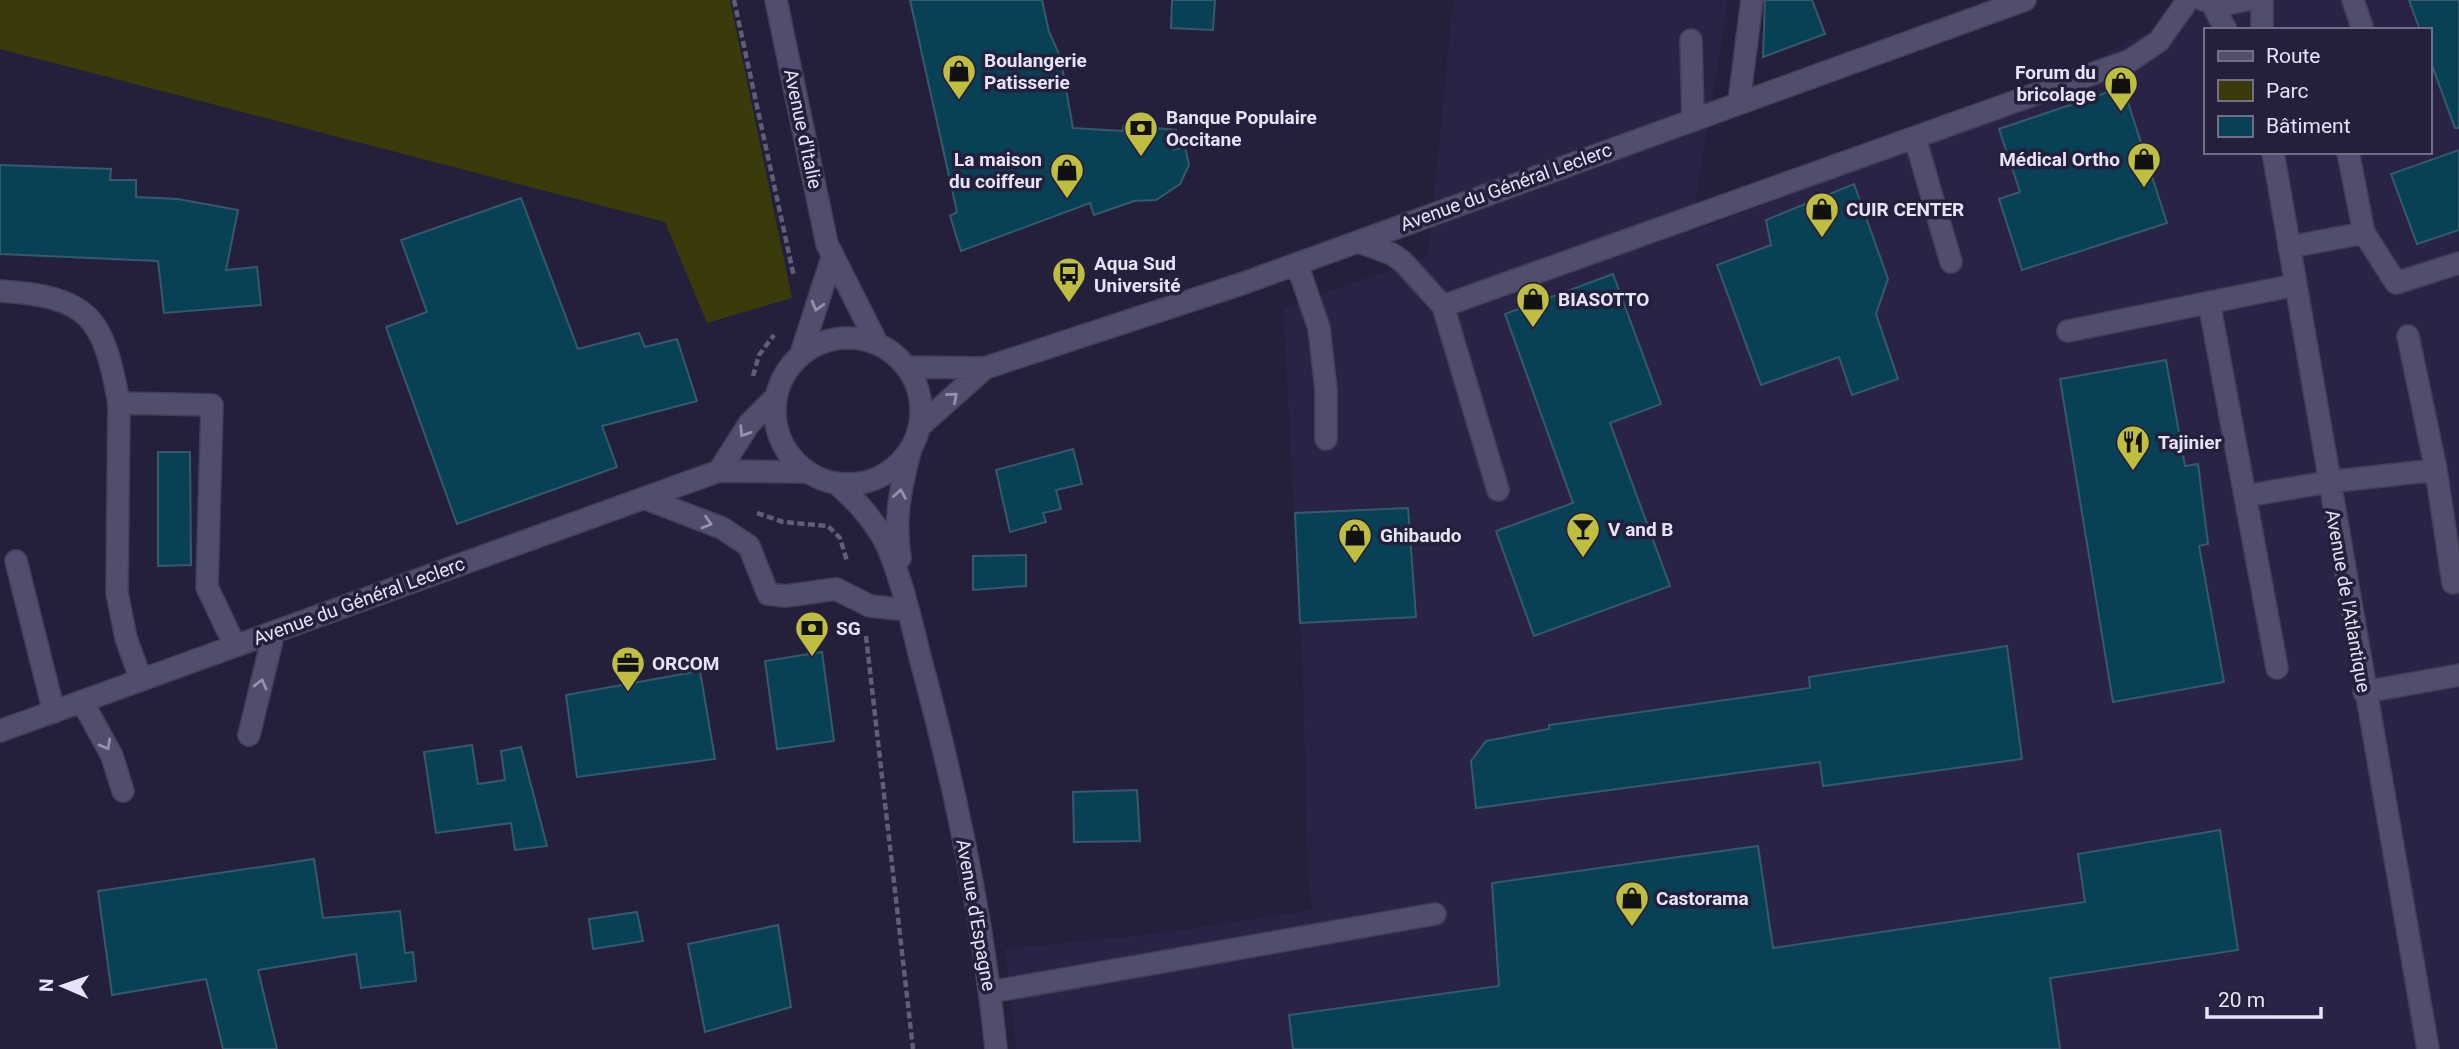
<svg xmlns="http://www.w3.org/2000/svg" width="2459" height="1049" font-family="Roboto,sans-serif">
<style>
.built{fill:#292446;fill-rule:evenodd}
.green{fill:#3a3a0a}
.building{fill:#084156;stroke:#355a6b;stroke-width:2}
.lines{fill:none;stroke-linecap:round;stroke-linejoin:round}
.minor-casing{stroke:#423e55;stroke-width:24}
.path{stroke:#605d76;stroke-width:4.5;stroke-dasharray:7 3.5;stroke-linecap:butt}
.minor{stroke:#514e6d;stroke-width:21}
.oneway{stroke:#9492ab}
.labels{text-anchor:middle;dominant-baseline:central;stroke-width:7;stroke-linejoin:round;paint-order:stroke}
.poi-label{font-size:19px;font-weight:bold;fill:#e5e4f6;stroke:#24203b;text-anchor:start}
.street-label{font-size:19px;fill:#e5e4f6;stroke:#24203b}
</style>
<rect width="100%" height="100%" fill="#24203b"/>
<path class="built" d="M1453 0H1728L1691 232 1945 137 2131 40 2222 0H2459V1049H1016L1005 949 1163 933 1312 910 1308 875 1303 678 1283 308 1428 256ZM2205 30H2429V152H2205Z"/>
<path class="green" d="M0 0H730L792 298 707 323 665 222 0 49Z"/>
<path class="building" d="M910 0H1042L1049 32 1060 56 1073 128 1123 131 1124 125 1176 130 1174 150 1185 147 1189 165 1180 184 1156 200 1134 201 1094 215 1090 203 961 251 950 216 957 212Z
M1172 0H1215L1213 30 1171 28Z
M1765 0H1812L1825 34 1763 57Z
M2409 0H2459V128H2455L2429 57V30H2420Z
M2123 87 2167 223 2022 270 1999 199 2020 192 1999 129Z
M2459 150V230L2417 244 2391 174Z
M0 165 111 169 110 180H136V197L178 199 238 210 226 270 257 267 261 305 164 313 158 261 0 254Z
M1854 184 1888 279 1876 314 1898 379 1852 395 1839 357 1761 385 1717 265 1771 245 1766 220Z
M521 198 578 349 639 333 645 347 677 339 697 401 602 426 617 467 457 524 386 327 427 312 401 240Z
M1613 274 1661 404 1610 423 1670 586 1534 636 1496 531 1573 503 1505 314Z
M2166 360 2185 466 2198 464 2208 544 2199 546 2224 682 2113 702 2060 379Z
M1073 449 1082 484 1056 490 1061 509 1043 513 1046 522 1010 532 996 470Z
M158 452H190L191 565 158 566Z
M1408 508 1416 617 1300 623 1295 513Z
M1026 555V586L973 590V556Z
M2007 646 2022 759 1823 786 1820 762 1476 808 1471 761 1486 741 1549 729V725L1810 688 1809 677Z
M822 652 834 741 777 749 765 661Z
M700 671 715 759 577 777 566 695Z
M472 745 478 784 505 780 501 751 521 747 547 846 515 850 511 823 436 833 424 752Z
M1137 790 1140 841 1074 842 1073 792Z
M2220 830 2238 950 2050 978 2060 1049H1293L1289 1015 1499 986 1492 883 1758 846 1773 948 2085 902 2078 854Z
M314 859 323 918 400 911 405 953 413 952 416 981 361 988 356 954 258 970 277 1049H223L206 979 112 995 98 891Z
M637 912 643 941 593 949 589 919Z
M778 925 791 1007 705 1032 688 944Z"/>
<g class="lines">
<g class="minor-casing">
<path id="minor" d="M776 0 827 244 877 343
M2203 0 2226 4 2246 0
M2262 0V30
M2353 0 2363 30
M2211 2 2226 30
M1691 40 1693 119
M1739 102 1752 0
M1915 138 1951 262
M2273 152 2428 1049
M2364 233 2396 283 2459 263
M1359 242 1392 254 1403 262 1443 306 1498 490
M2289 247 2364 233 2348 152
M1297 264 1319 328 1326 390V439
M0 291C91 297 103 317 119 403
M2209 302 2277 668
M1443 306 2131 60 2159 41 2188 0
M2068 331 2295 285
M775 411a73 73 0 1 1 146 0a73 73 0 1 1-146 0Z
M801 354 832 258
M908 367 985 368
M920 426 985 368 1244 283 2025 0
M2436 470 2453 583
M719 471 749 424 775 398
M837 484C855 500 869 514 882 536 898 564 912 624 920 657 955 786 983 917 996 1049
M2245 496 2328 482 2436 470 2408 336
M644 498 722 528 749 546 768 594 786 596 836 589 870 606 908 610
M900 558C894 521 900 488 910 452
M16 561 54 712
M141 680 126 638 117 593 119 403 212 405 207 587 235 646
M2364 692 2459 675
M82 701 112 756 123 791
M0 731 719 471 807 472
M249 735 274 632
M990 992 1435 914"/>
</g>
<path class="path" d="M734 0 794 277
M753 376 759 355 774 335
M757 513 783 522 828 526 840 538 847 561
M866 636 913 1049"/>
<use href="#minor" class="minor"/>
</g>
<defs><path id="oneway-chevron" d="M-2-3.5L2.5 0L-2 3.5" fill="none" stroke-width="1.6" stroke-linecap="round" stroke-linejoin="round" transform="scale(1.75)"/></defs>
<g class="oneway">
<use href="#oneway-chevron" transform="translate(817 306) rotate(106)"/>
<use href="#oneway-chevron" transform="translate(953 397) rotate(-41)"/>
<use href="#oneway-chevron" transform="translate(744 432) rotate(123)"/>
<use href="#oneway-chevron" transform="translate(900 494) rotate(-81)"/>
<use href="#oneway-chevron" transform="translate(707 523) rotate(17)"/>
<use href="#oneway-chevron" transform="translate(261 684) rotate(-76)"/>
<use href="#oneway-chevron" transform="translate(106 745) rotate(61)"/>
</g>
<defs>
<g id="shop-pin" transform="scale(1.75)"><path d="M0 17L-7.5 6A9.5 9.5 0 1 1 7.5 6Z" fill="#bfbe41" stroke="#24203b"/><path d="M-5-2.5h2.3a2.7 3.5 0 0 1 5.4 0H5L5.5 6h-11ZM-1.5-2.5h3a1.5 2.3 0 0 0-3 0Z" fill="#111"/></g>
<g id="bank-pin" transform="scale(1.75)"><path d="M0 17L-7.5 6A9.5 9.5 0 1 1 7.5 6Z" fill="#bfbe41" stroke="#24203b"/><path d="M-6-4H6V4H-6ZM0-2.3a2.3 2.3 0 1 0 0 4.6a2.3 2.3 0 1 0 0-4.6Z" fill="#111"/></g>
<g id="bus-pin" transform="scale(1.75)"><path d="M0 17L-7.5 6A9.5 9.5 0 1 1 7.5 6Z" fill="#bfbe41" stroke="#24203b"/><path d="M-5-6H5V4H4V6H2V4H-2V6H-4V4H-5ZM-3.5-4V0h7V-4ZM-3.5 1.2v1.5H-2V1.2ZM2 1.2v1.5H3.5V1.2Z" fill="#111"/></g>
<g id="restaurant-pin" transform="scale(1.75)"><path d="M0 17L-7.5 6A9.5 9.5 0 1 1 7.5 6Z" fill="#bfbe41" stroke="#24203b"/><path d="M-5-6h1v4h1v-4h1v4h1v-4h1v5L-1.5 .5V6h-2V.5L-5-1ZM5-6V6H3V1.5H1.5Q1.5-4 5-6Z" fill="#111"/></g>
<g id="bar-pin" transform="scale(1.75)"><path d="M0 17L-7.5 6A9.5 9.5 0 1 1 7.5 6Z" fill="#bfbe41" stroke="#24203b"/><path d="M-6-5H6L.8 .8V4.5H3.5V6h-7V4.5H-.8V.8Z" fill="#111"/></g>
<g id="office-pin" transform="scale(1.75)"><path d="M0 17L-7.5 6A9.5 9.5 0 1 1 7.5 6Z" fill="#bfbe41" stroke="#24203b"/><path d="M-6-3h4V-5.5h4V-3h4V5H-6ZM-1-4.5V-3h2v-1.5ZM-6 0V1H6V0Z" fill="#111"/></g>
</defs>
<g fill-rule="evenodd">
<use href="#shop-pin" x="959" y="71"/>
<use href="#shop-pin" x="2121" y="83"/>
<use href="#bank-pin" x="1141" y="128"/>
<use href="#shop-pin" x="2144" y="159"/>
<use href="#shop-pin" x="1067" y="170"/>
<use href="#shop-pin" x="1822" y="209"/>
<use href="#bus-pin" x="1069" y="274"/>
<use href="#shop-pin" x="1533" y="299"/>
<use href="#restaurant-pin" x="2133" y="442"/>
<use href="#bar-pin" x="1583" y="529"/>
<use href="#shop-pin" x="1355" y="535"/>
<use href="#bank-pin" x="812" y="628"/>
<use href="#office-pin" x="628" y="663"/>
<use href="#shop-pin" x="1632" y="898"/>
</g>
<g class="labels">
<g class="poi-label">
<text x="984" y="60">Boulangerie<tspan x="984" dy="22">Patisserie</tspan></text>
<text x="2096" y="72" text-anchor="end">Forum du<tspan x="2096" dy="22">bricolage</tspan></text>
<text x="1166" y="117">Banque Populaire<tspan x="1166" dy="22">Occitane</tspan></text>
<text x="1042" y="159" text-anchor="end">La maison<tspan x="1042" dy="22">du coiffeur</tspan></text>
<text x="2120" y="159" text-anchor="end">Médical Ortho</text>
<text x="1846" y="209">CUIR CENTER</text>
<text x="1094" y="263">Aqua Sud<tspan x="1094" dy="22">Université</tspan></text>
<text x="1558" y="299">BIASOTTO</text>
<text x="2158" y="442">Tajinier</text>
<text x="1608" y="529">V and B</text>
<text x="1380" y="535">Ghibaudo</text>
<text x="836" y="628">SG</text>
<text x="652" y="663">ORCOM</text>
<text x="1656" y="898">Castorama</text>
</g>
<g class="street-label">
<text transform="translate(803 129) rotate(78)">Avenue d'Italie</text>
<text transform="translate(1506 187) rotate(-20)">Avenue du Général Leclerc</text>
<text transform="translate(359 601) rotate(-20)">Avenue du Général Leclerc</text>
<text transform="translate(2348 601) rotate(80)">Avenue de l'Atlantique</text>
<text transform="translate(976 915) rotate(80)">Avenue d'Espagne</text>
</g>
</g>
<rect x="2204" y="28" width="228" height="126" fill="#24203b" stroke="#716e86" stroke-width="2"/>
<rect x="2218" y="51" width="35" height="10" fill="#514e6d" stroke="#716e86" stroke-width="2"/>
<text x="2266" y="63" font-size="21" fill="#e5e4f6">Route</text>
<rect x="2218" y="80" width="35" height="21" fill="#3a3a0a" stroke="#716e86" stroke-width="2"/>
<text x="2266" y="98" font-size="21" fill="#e5e4f6">Parc</text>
<rect x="2218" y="116" width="35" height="21" fill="#084156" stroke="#716e86" stroke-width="2"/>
<text x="2266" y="133" font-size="21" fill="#e5e4f6">Bâtiment</text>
<g transform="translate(63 986) rotate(272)" stroke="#24203b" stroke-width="5" paint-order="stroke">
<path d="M0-5L12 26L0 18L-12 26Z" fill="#e5e4f6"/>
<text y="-10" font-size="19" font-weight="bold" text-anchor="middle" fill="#e5e4f6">N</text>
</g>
<path d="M2207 1007v10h114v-10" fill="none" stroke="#e5e4f6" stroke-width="3.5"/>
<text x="2218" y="1007" font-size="21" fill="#e5e4f6" stroke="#24203b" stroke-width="5" paint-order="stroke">20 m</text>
</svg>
